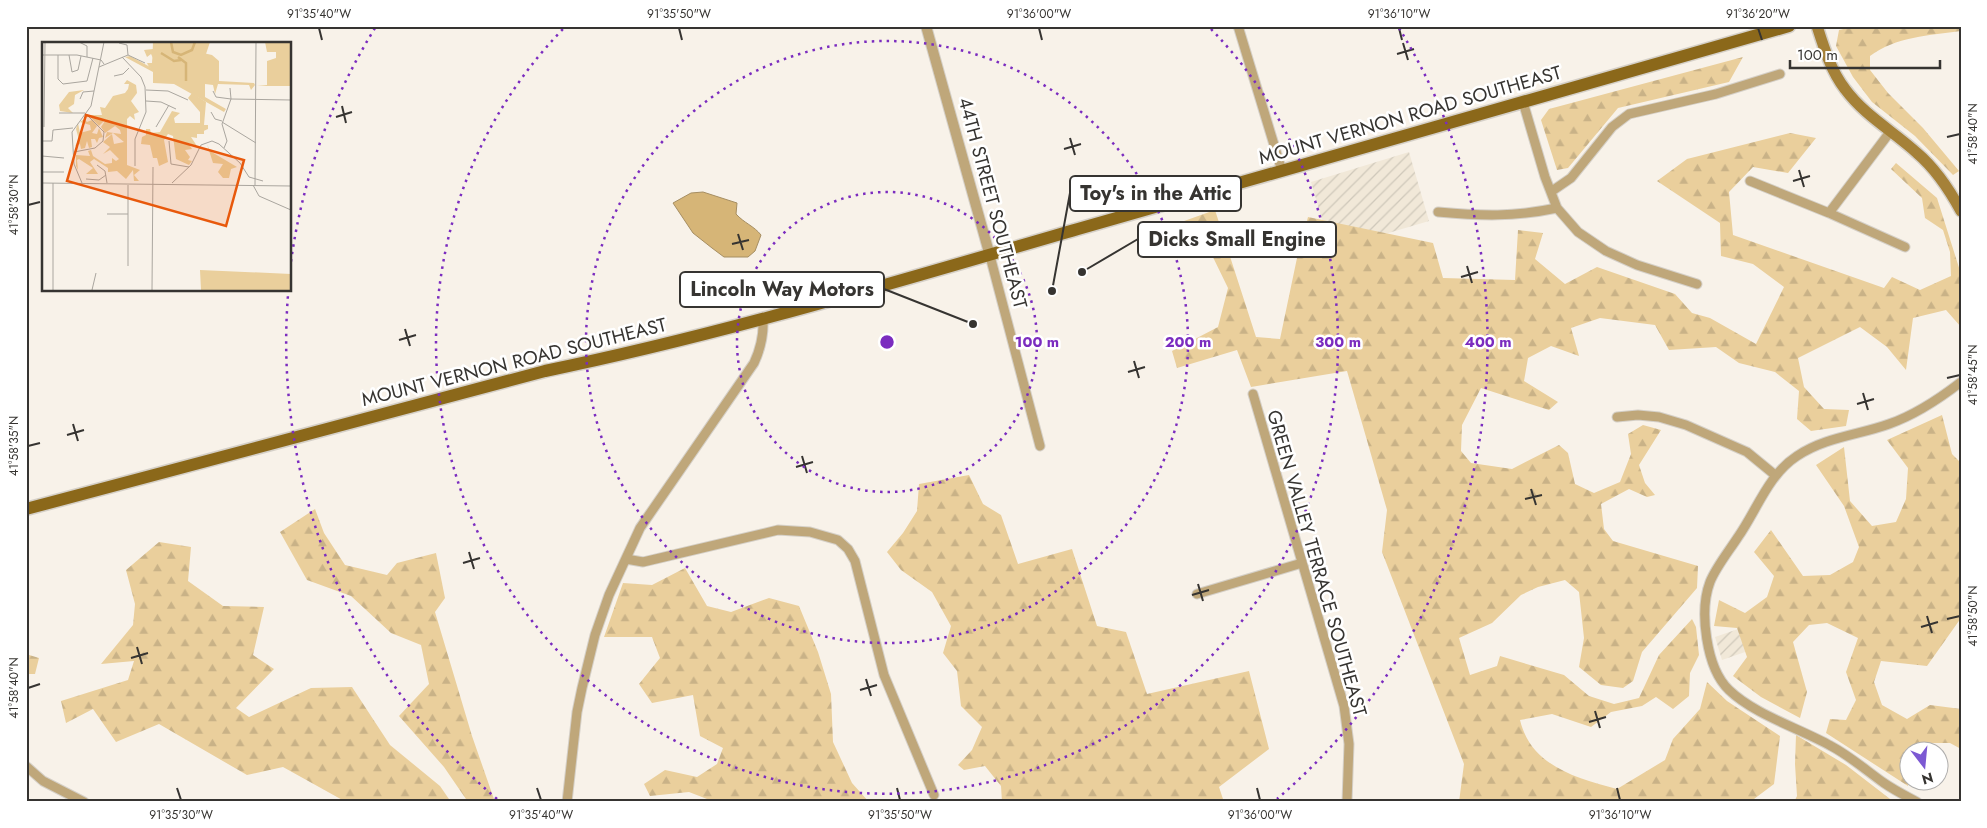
<svg xmlns="http://www.w3.org/2000/svg" width="1987" height="828" font-family="Jost,sans-serif">
<style>
.industrial{fill:url(#industrial-furrows)}
.forest{fill:url(#forest-firs)}
.water{fill:#d6b577;stroke:#a68e62}
.lines{fill:none;stroke-linecap:round;stroke-linejoin:round}
.minor-casing{stroke:#d5d0c8;stroke-width:11}
.tertiary-casing{stroke:#d5d0c8;stroke-width:12}
.secondary-casing{stroke:#d5d0c8;stroke-width:14}
.primary-casing{stroke:#d5d0c8;stroke-width:15}
.minor{stroke:#bfa77a;stroke-width:9}
.tertiary{stroke:#bfa77a;stroke-width:10}
.secondary{stroke:#a58138;stroke-width:11}
.primary{stroke:#8b681a;stroke-width:12}
.ticks{fill:none;stroke:#363431;stroke-width:2}
.ring{fill:none;stroke:#7b2cbf;stroke-width:2.5;stroke-dasharray:2.5 5}
.labels{text-anchor:middle;dominant-baseline:central;stroke-width:5;stroke-linejoin:round;paint-order:stroke}
.street-label{font-size:19px;fill:#363431;stroke:#fff}
.inset-river{fill:none;stroke:#d6b577;stroke-width:2.5}
.inset-road{fill:none;stroke:#aaa69f;stroke-width:1}
.view{fill:#e8590c;fill-opacity:0.15;stroke:#e8590c;stroke-width:2.5}
.inset-edge{fill:none;stroke:#363431;stroke-width:2.5}
.centre{fill:#7b2cbf;stroke:#fff;stroke-width:2.5}
.ring-label{font-size:15px;text-anchor:middle;font-weight:bold;fill:#7b2cbf;stroke:#fff;stroke-width:5;stroke-linejoin:round;paint-order:stroke}
.leader{fill:none;stroke:#363431;stroke-width:2}
.callout-dot{fill:#363431;stroke:#fff;stroke-width:2}
.callout{fill:#fff;stroke:#363431;stroke-width:2}
.callout-label{font-size:20px;text-anchor:middle;font-weight:bold;fill:#363431}
.neatline{fill:none;stroke:#363431;stroke-width:2}
.ticks-label{font-size:12px;text-anchor:middle;fill:#363431}
</style>
<defs>
<pattern id="industrial-furrows" width="10" height="10" patternUnits="userSpaceOnUse" patternTransform="scale(1.25)"><rect width="10" height="10" fill="#f1e8d8"/><path d="M-1 1l2-2M0 10L10 0M9 11l2-2" fill="none" stroke="#cfc8ba"/></pattern>
<pattern id="forest-firs" width="22" height="20" patternUnits="userSpaceOnUse" patternTransform="scale(1.25)"><rect width="22" height="20" fill="#eacf9c"/><path d="M5 1l3.5 6h-7zM16 11l3.5 6h-7z" fill="#c9b287"/></pattern>
</defs>
<rect width="100%" height="100%" fill="#f8f2e9"/>
<path class="industrial" d="M1409 152 1429 221 1331 250 1311 182Z
M1741 628 1748 651 1722 660 1715 637Z"/>
<path class="forest" d="M1857 26H1961V31C1930 35 1895 37 1870 56V70L1888 93 1923 128 1959 171 1953 175 1915 136 1872 102 1853 77 1836 46 1839 30Z
M1743 57 1729 82 1618 108 1568 168 1557 170 1541 120 1549 109Z
M1790 133 1816 138 1788 173 1753 167 1729 192 1733 235 1884 288 1892 277 1920 290 1951 276 1950 252 1943 230 1925 218 1922 198 1891 169 1896 163 1937 198 1961 274V327L1946 310 1913 318 1906 370 1887 347 1860 327 1798 358 1804 387 1824 409 1849 410 1846 426 1811 431 1797 419 1799 391 1775 372 1739 363 1716 347 1669 350 1655 325 1600 318 1571 328 1579 356 1551 346 1528 358 1524 381 1558 402 1549 410 1481 388 1462 425 1461 451 1471 463 1512 469 1559 445 1568 453 1575 484 1594 493 1620 482 1631 454 1628 434 1643 425 1661 430 1639 465 1645 483 1655 495 1647 497 1629 489 1601 504 1604 529 1613 541 1698 566 1697 588 1642 652 1633 681 1623 688 1601 685 1579 667 1584 638 1579 592 1565 580 1538 587 1521 595 1492 623 1459 638 1470 675 1497 666 1500 656 1564 675 1589 696 1614 704 1639 698 1659 655 1692 619 1696 627 1699 655 1690 673 1689 696 1673 709 1656 697 1642 706 1611 712 1591 727 1552 714 1520 720C1531 766 1576 778 1617 789L1665 760 1673 739 1700 709 1707 682 1727 701 1780 736 1774 784 1750 802H1459L1464 764 1382 552 1387 510 1347 371 1251 387 1237 350 1177 368 1172 351 1218 327 1228 288 1209 249 1164 254 1156 231 1215 210 1256 337 1280 339 1297 258 1308 217 1433 243 1443 278 1515 280 1518 230 1543 233 1535 259 1565 284 1597 267 1675 294 1692 313 1710 318 1756 344 1784 287 1753 264 1721 256 1720 223 1657 181 1687 159Z
M1942 415 1952 454 1961 463V618L1927 666 1881 661 1874 682 1882 705 1907 719 1930 705 1961 709V749L1950 743H1918L1916 750H1910L1908 786 1826 733 1830 719 1846 720 1856 700 1846 672 1858 638 1827 623 1809 625 1793 642 1807 692 1800 718 1761 697 1733 676 1747 657 1737 628 1714 626 1719 600 1745 613 1767 597 1774 576 1754 552 1771 530 1803 576 1830 575 1853 562 1859 547 1844 506 1816 465 1844 447 1850 501 1872 526 1896 522 1906 499 1908 468 1887 440Z
M969 475 983 504 1001 515 1018 564 1072 549 1097 626 1126 632 1147 694 1249 671 1269 749 1219 787 1224 802H1002L1001 786 985 766 964 770 958 765 972 750 982 727 961 706 957 671 943 653 951 626 932 592 901 570 887 552 903 533 917 511 919 484Z
M315 509 324 533 345 565 387 575 397 563 436 553 445 598 435 612 472 736 495 802H468L444 767 399 716 429 684 421 645 391 633 351 596 307 580 280 532Z
M159 542 191 547 188 581 223 606 264 607 253 655 274 669 236 708 249 717 311 688 352 687 390 745 440 786 451 802H346L283 767 247 775 159 724 116 742 93 709 66 723 61 701 128 680 134 661 101 664 133 625 135 604 126 570Z
M685 568 707 606 731 612 769 598 799 606 818 652 831 694 833 742 852 783 869 802H708L707 799 689 792 650 796 644 784 665 770 697 777 717 764 723 748 700 736 693 695 652 703 639 684 660 658 652 637H604L623 583 652 585Z
M26 654 39 658 35 674H26Z
M1796 735 1846 765 1894 802H1794L1797 796 1795 764Z"/>
<path class="water" d="M703 192 737 203 736 214C744 223 754 226 761 235L755 251 748 257H724L712 248 693 233 673 203 691 193Z"/>
<g class="lines">
<g class="minor-casing">
<path id="minor" d="M1238 26 1282 171
M1523 102 1545 177 1557 208 1578 232 1606 251 1637 265 1697 284
M1750 181 1829 213 1905 247
M1552 191 1571 178 1612 127 1629 114 1716 94 1780 74
M1438 212C1482 216 1514 217 1557 208
M1829 213 1890 132
M990 256 1040 446
M1253 394 1344 706 1349 744 1347 802
M1617 417 1638 415 1659 417 1686 425 1747 452 1775 475
M626 559 643 562 778 530 810 532 838 540 848 549 855 561 884 675 934 795
M1197 594 1302 563
M26 766 43 781 84 802
M567 802 577 712 582 688 595 635 609 595 640 528 754 363C761 348 764 335 763 318
M1917 802C1906 796 1894 790 1884 783 1867 771 1850 756 1831 746 1799 728 1755 715 1729 690 1706 668 1699 611 1710 582 1716 567 1729 551 1738 537 1757 510 1768 475 1797 456 1825 437 1859 435 1889 424 1915 415 1939 399 1961 382"/>
</g>
<g class="tertiary-casing">
<path id="tertiary" d="M926 26 990 256"/>
</g>
<g class="secondary-casing">
<path id="secondary" d="M1817 26C1824 48 1831 71 1845 89 1865 116 1893 131 1917 153 1936 169 1949 189 1961 211"/>
</g>
<g class="primary-casing">
<path id="primary" d="M26 509 545 371C725 334 902 280 1078 229 1315 161 1552 94 1789 26"/>
</g>
<use href="#minor" class="minor"/>
<use href="#tertiary" class="tertiary"/>
<use href="#secondary" class="secondary"/>
<use href="#primary" class="primary"/>
</g>
<path class="ticks" d="M319 28 322 40M679 28 682 40M1039 28 1042 40M1399 28 1402 40M1758 28 1762 40M1403 43 1408 60M1397 54 1414 49M342 106 346 123M336 117 352 112M1947 137 1960 134M1070 138 1075 155M1064 149 1081 144M1799 170 1804 187M1793 181 1810 176M28 205 40 202M738 234 743 250M732 244 749 240M1467 266 1472 283M1461 277 1478 272M405 329 410 346M399 340 416 335M1134 361 1139 378M1128 372 1145 367M1947 378 1960 375M1863 393 1868 410M1857 404 1874 399M73 424 78 441M67 435 84 430M28 446 40 443M802 456 807 473M796 467 813 462M1531 489 1536 505M1525 499 1542 495M469 552 474 569M463 563 480 558M1198 584 1203 601M1192 595 1209 590M1927 616 1932 633M1947 619 1960 616M1921 627 1938 622M137 647 142 664M131 658 148 653M866 679 871 696M28 688 40 684M860 690 877 685M1595 711 1600 728M1589 722 1606 717M177 788 181 800M537 788 541 800M897 788 900 800M1257 788 1260 800M1617 788 1620 800"/>
<g class="ring">
<circle cx="887" cy="342" r="150"/>
<circle cx="887" cy="342" r="301"/>
<path d="M1211 29A451 451 0 1 1 563 29"/>
<path d="M497 799A601 601 0 0 1 288 295M290 269A601 601 0 0 1 375 28M1399 28A601 601 0 0 1 1277 799"/>
</g>
<g class="labels">
<g class="street-label">
<text transform="translate(1410 115) rotate(-16)">MOUNT VERNON ROAD SOUTHEAST</text>
<text transform="translate(993 203) rotate(75)">44TH STREET SOUTHEAST</text>
<text transform="translate(514 362) rotate(-14)">MOUNT VERNON ROAD SOUTHEAST</text>
<text transform="translate(1317 563) rotate(74)">GREEN VALLEY TERRACE SOUTHEAST</text>
</g>
</g>
<g transform="translate(42 42)">
<rect width="249" height="249" fill="#f8f2e9"/>
<path d="M112 0 170 13 177 19V39L212 41 213 43 209 48 207 43 176 42 173 52 171 43 163 42 162 50 107 25 105 21H110L111 16 109 12 105 15 102 8 111 7ZM223 0H249V44H215L225 43V19L234 16V10H225ZM85 38 94 43 95 51 89 59 97 70 92 72 93 78 88 74 85 77V123L98 128 92 133 97 139H92L91 128 84 137 75 129 66 130V126L52 117 48 120 56 132H44L51 126 37 117 35 118 36 128 34 124V113L48 114 46 109 49 108 51 114 63 122 70 121V116L74 119 77 117 68 108 61 112 68 105 61 100 70 92 72 102 82 100 71 91 63 96 65 90 79 92 78 88 73 84 63 91 59 85 65 76 57 84 46 73H60L58 65 63 66 71 54 83 51 86 47 87 42H82ZM42 48 33 53 32 62 26 66 31 71 18 69 17 63 27 50ZM150 51 164 60 162 83H166V87L155 92V96L149 95 155 104 146 101 150 107 143 108 148 115 146 118 150 119 147 123 134 117 131 94 126 92 122 98 126 120 117 124 115 116H111L108 103 99 102 100 95 104 93V87H108L109 91 118 90 130 69 138 71 132 76 133 81H158V70L146 56ZM46 74 43 78 45 80 50 78 55 84 50 91 55 92 57 86 61 95 57 96 55 101 53 97H49L50 105 47 106 45 99 43 106 39 107 38 102 33 104 37 98 34 87 36 81 38 91 49 88 48 83 38 80ZM165 102 168 109 195 125 189 127 187 136H181L176 130 181 122 171 121Z" fill="#eacf9c"/>
<path d="M111 0H168L163 15V55L184 67 182 70 132 42 111 41V30L83 15 88 14 110 26ZM142 81H162V92H126L141 89ZM158 228 249 232V248H159Z" fill="#eacf9c"/>
<path class="inset-river" d="M129 0 131 10 139 13 150 8 153 0M119 11 132 19 139 18M136 15 144 21V39"/>
<path class="inset-road" d="M37 0 45 4V15M77 1 85 3 86 13M0 13H35L59 18 62 22M16 13V37L21 42 45 39 51 16M27 13 30 30 36 28 39 14M80 15 99 35 103 45 104 70 93 97V124M57 25 86 13 103 21M72 34 81 32 87 26M104 48 126 49 146 58M171 49 174 55 189 57 249 58M38 57 41 50 52 49M104 59 119 60 134 67M169 70 173 77 180 79M17 71H43L62 90 61 99 53 106 32 110M180 80 214 101M2 85 3 0M114 85 127 63M11 88 31 86M0 99H10L11 88M127 99 129 122 147 125M182 106 185 99 180 82 189 57 188 46M0 114 22 116M55 123 63 129 65 141M0 130H22M44 137 57 138 64 133M0 141 249 144M11 141V248M40 141 32 122 30 90 49 64 62 0M130 141 149 123 159 103 170 99 177 102 198 121 207 135 221 139M86 143V224M211 143 217 154 249 168M213 143 214 0M65 172H86M50 248 54 231M110 248 111 125"/>
<path class="view" d="M44 73 202 118 184 184 25 139Z"/>
<rect width="249" height="249" class="inset-edge"/>
</g>
<circle cx="887" cy="342" r="8" class="centre"/>
<g class="ring-label">
<text x="1037" y="347">100 m</text>
<text x="1188" y="347">200 m</text>
<text x="1338" y="347">300 m</text>
<text x="1488" y="347">400 m</text>
</g>
<path class="leader" d="M1052 291L1070 193M1082 272L1138 239M973 324L884 289"/>
<g class="callout-dot">
<circle cx="1052" cy="291" r="5"/>
<circle cx="1082" cy="272" r="5"/>
<circle cx="973" cy="324" r="5"/>
</g>
<g class="callout">
<rect x="1070" y="176" width="171" height="35" rx="5"/>
<rect x="1138" y="222" width="198" height="35" rx="5"/>
<rect x="680" y="272" width="204" height="35" rx="5"/>
</g>
<g class="callout-label">
<text x="1156" y="200">Toy's in the Attic</text>
<text x="1237" y="246">Dicks Small Engine</text>
<text x="782" y="296">Lincoln Way Motors</text>
</g>
<rect width="1987" height="828" fill="none" stroke="#ffffff" stroke-width="55"/>
<g transform="translate(1924 766) rotate(164)"><circle r="24" fill="#ffffff" stroke="#afaead"/>
<path d="M0-4L9 19L0 12L-9 19Z" fill="#7c59d3"/>
<text y="-8" font-size="14" font-weight="bold" text-anchor="middle" fill="#363431">N</text>
</g>
<path d="M1790 60v8h150v-8" fill="none" stroke="#363431" stroke-width="2.5"/>
<text x="1797" y="60" font-size="15" fill="#363431" stroke="#ffffff" stroke-width="4" paint-order="stroke">100 m</text>
<rect x="28" y="28" width="1932" height="772" class="neatline"/>
<g class="ticks-label">
<text x="319" y="18">91°35'40"W</text>
<text x="679" y="18">91°35'50"W</text>
<text x="1039" y="18">91°36'00"W</text>
<text x="1399" y="18">91°36'10"W</text>
<text x="1758" y="18">91°36'20"W</text>
<text transform="translate(1973 134) rotate(-90)" y="4">41°58'40"N</text>
<text transform="translate(14 205) rotate(-90)" y="4">41°58'30"N</text>
<text transform="translate(1973 375) rotate(-90)" y="4">41°58'45"N</text>
<text transform="translate(14 446) rotate(-90)" y="4">41°58'35"N</text>
<text transform="translate(1973 616) rotate(-90)" y="4">41°58'50"N</text>
<text transform="translate(14 688) rotate(-90)" y="4">41°58'40"N</text>
<text x="181" y="819">91°35'30"W</text>
<text x="541" y="819">91°35'40"W</text>
<text x="900" y="819">91°35'50"W</text>
<text x="1260" y="819">91°36'00"W</text>
<text x="1620" y="819">91°36'10"W</text>
</g>
</svg>
